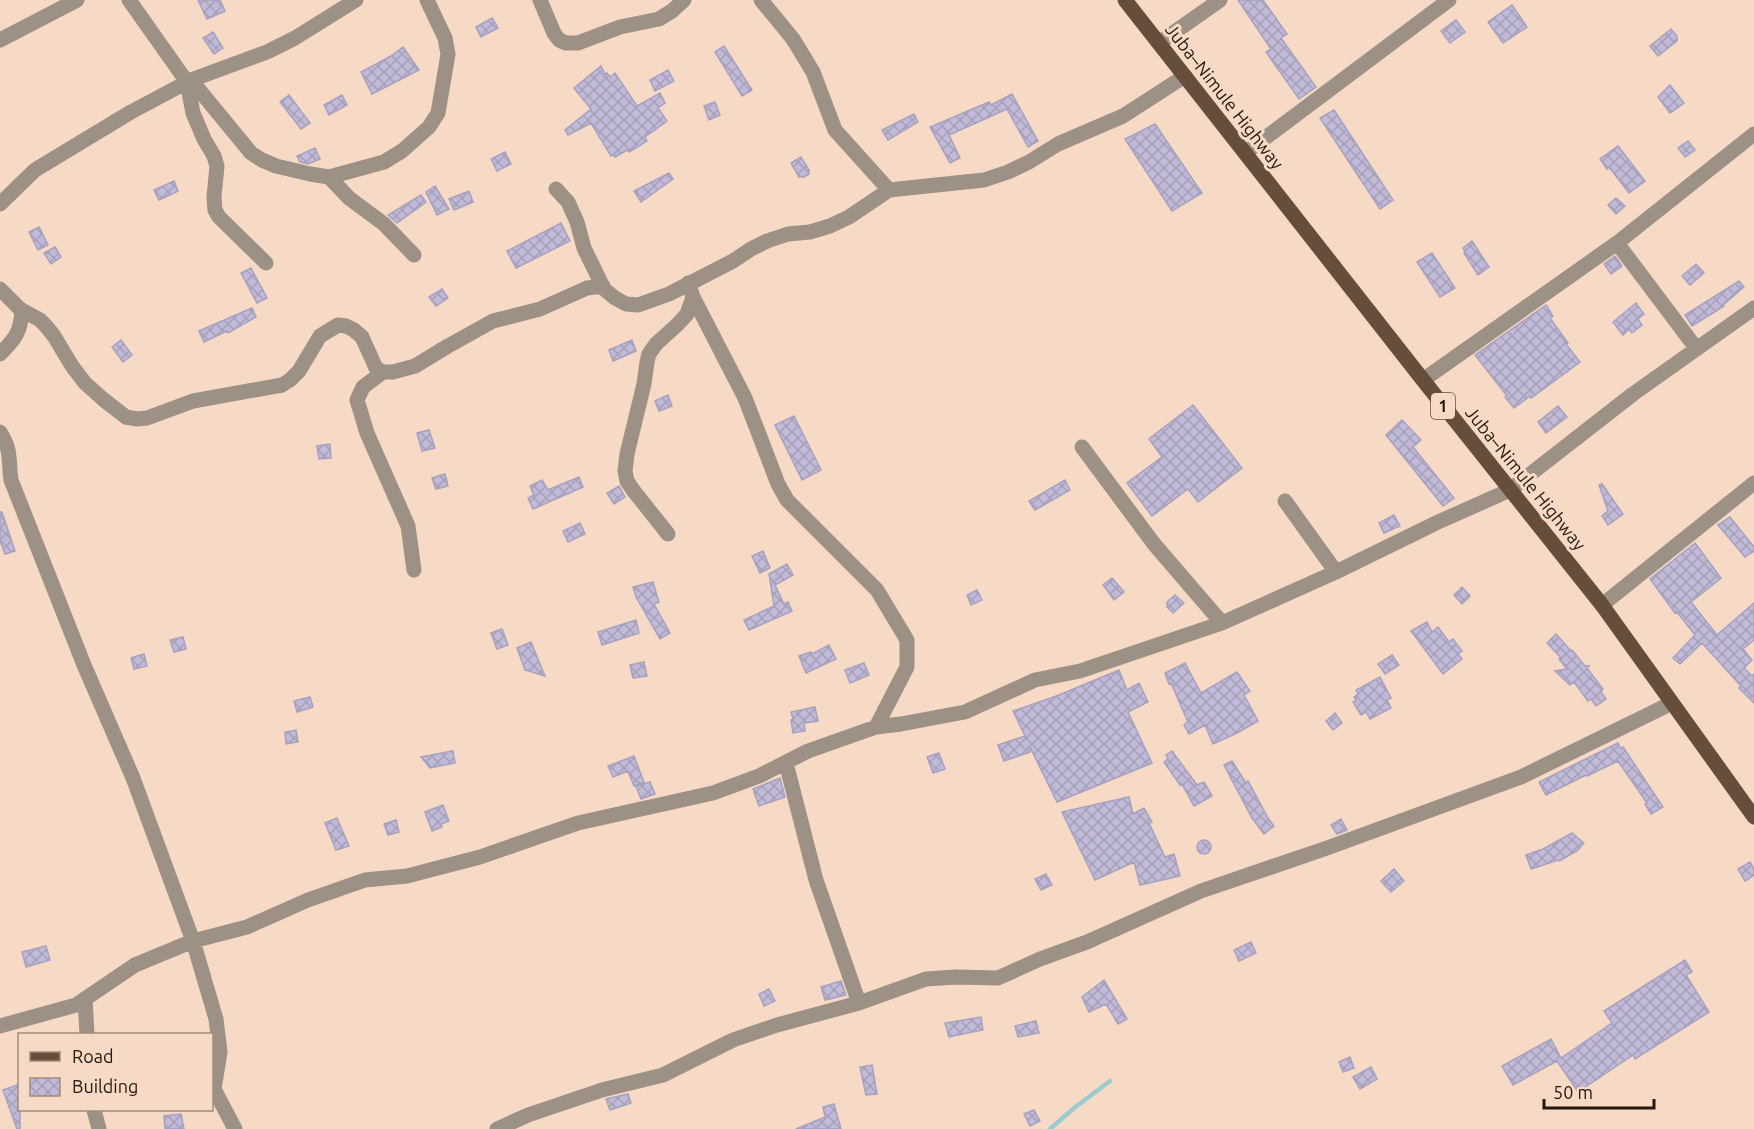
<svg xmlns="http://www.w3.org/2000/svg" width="1754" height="1129" font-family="Ubuntu,sans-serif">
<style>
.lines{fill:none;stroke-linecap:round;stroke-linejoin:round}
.stream{stroke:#9ccbcd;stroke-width:4.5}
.building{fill:url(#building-cross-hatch);stroke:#a7a1bf;stroke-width:1.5}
.minor{stroke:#9d9085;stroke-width:15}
.major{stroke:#654e3c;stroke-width:15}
.labels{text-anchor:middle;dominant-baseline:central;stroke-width:6;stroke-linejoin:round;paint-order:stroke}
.shield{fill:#f6dac5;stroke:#625247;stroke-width:1.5}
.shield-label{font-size:16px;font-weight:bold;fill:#221811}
.street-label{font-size:18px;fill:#221811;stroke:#f6dac5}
</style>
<defs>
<pattern id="building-cross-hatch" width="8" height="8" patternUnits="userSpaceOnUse" patternTransform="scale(1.5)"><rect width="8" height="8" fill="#c0bad8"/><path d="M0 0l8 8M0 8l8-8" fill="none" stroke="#a59fb8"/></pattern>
</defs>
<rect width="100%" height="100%" fill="#f6dac5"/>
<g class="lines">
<path class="stream" d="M1050 1129 1074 1108 1110 1081"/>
</g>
<path class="building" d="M198 0H220L225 11 207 19Z
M1238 0H1263L1287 34 1281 38 1316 87 1299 99 1266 52 1271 49Z
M1512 5 1527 27 1503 43 1488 22Z
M492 18 498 28 481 37 476 27Z
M1456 20 1465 32 1450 43 1441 31Z
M1671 29 1677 36V41L1658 56 1650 46Z
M213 32 223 48 214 54 203 38Z
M724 46 752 90 742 96 715 52Z
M403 47 419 70 372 94 361 72 391 56Z
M601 66 605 74 607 73 610 77 615 73 637 106 660 93 665 103 658 108 667 121 645 137 647 141 629 152 627 150 615 157 613 155 611 156 591 123 568 135 565 130 591 109 574 88Z
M668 70 674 81 655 91 650 80Z
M1670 85 1684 103 1670 113 1658 97Z
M1012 94 1038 141 1028 147 1007 109 949 135 960 158 950 163 930 127 989 102 991 105Z
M289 95 310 123 301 129 280 102Z
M342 95 347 105 329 115 324 105Z
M715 102 720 115 709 120 704 106Z
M1334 110 1393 200 1380 209 1320 118Z
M914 114 918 122 888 140 882 130Z
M1155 124 1202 193 1172 211 1125 139Z
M1688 141 1695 150 1685 157 1678 148Z
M1618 146 1645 181 1629 193 1609 167 1607 169 1600 159Z
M315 148 320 159 308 164 300 162 297 156Z
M505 152 511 164 497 171 491 159Z
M801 157 809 170V174L804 177H799L791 163Z
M669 173 673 179 641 202 634 191Z
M174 181 178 191 159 200 154 190Z
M435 186 449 209 437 215 426 192Z
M469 191 473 202 454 210 449 199Z
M421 195 426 202 397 223 388 215Z
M1616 198 1625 206 1616 214 1608 205Z
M561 223 570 241 516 268 507 251Z
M39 227 48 245 38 250 29 232Z
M1472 241 1489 267 1478 275 1464 253 1465 252 1463 248Z
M55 247 61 257 51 264 44 253Z
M1432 253 1455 288 1440 297 1417 262Z
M1615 256 1622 266 1611 274 1604 264Z
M1696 264 1704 273 1690 285 1682 276Z
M251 268 267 298 257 303 241 273Z
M1739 281 1744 287 1723 305 1724 306 1692 326 1685 315Z
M442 289 448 298 436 306 429 297Z
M1636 303 1644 314 1638 319 1642 325 1632 333 1629 329 1623 335 1613 322Z
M1546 305 1553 316 1550 318 1568 343 1566 344 1580 362 1531 398 1530 396 1514 408 1505 397 1507 396 1475 355Z
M252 308 256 317 228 333 227 331 204 342 199 331Z
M121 340 132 355 123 362 112 347Z
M632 340 636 351 613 361 609 350Z
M668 395 672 406 659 411 655 401Z
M1193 405 1242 468 1198 502 1188 489 1152 516 1127 483 1162 457 1149 439Z
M1558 406 1567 417 1546 433 1538 422Z
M794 416 821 470 802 480 775 425Z
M1402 420 1421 440 1413 447 1454 498 1443 506 1386 435Z
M429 430 435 448 422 451 417 433Z
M330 444 331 458 319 459 317 446Z
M445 474 448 486 436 489 432 478Z
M579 477 583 487 533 509 528 498 534 495 530 486 542 480 548 490Z
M1065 480 1070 490 1035 510 1029 501Z
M1602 484 1623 514 1608 525 1602 516 1608 511 1599 485Z
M619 486 625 497 614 504 607 493Z
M0 512H2L15 551 5 554 0 541Z
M1394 515 1400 526 1384 533 1379 523Z
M1730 517 1754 547V551L1745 557 1718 525Z
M580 523 585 534 568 542 563 531Z
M1695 543 1721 578 1691 602 1717 635 1754 603V640L1743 649 1752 660 1744 668 1752 676 1754 674V703L1739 688 1741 686 1702 643 1680 664 1673 658 1695 635 1677 612 1675 613 1650 579Z
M763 551 770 568 760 573 752 556Z
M787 564 793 575 775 585 784 604 788 602 792 611 749 630 744 620 774 606 769 574Z
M1112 578 1124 592 1114 600 1103 585Z
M653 582 659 602 654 604 670 633 660 639 636 597 633 587Z
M1462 587 1470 596 1462 604 1454 595Z
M977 590 982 600 971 605 967 595Z
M1175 595 1184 603 1173 613 1167 607V602Z
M636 620 639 633 602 645 598 632Z
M1427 622 1432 632 1438 627 1449 642 1453 639 1462 651 1458 654 1462 659 1443 674 1411 631Z
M502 629 508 645 497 649 491 633Z
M1556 634 1571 651 1572 650 1585 666H1589L1587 668 1603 689 1601 692 1606 699 1596 706 1591 699 1588 701 1574 682 1570 685 1555 671 1567 669 1559 659 1561 658 1547 643Z
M183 637 186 649 174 652 170 640Z
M531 642 545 676 525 670 517 648Z
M829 645 836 659 806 673 799 656 811 652 812 654Z
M144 654 147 666 134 669 131 658Z
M1392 655 1399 665 1385 674 1378 664Z
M644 662 647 676 633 678 630 665Z
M864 663 869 675 850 683 845 670Z
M1185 663 1201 693 1237 672 1250 691 1244 695 1258 721 1239 732 1213 744 1205 725 1189 734 1184 725 1188 722 1171 683 1169 684 1165 673Z
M1119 670 1127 690 1139 683 1148 702 1128 712 1152 763 1057 802 1030 747V752L1004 761 998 745 1025 736 1013 711 1059 695Z
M1380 677 1391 698 1387 700 1391 708 1370 719 1366 712 1361 715 1353 702 1356 701 1354 697 1358 694 1356 690Z
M310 697 313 707 297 712 294 701Z
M815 707 818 721 804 723 805 731 793 733 791 720 793 719 791 712Z
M1335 713 1342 723 1333 730 1326 721Z
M296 730 298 742 286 744 285 732Z
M1618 743 1621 749 1623 747 1663 807 1651 814 1645 804 1647 803 1618 761 1587 776 1586 775 1546 795 1539 782Z
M453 751 455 763 430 768 421 757Z
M1172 751 1197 785 1204 782 1212 796 1194 806 1182 784 1180 785 1164 762 1168 759 1166 755Z
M939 753 945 769 933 773 927 757Z
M634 756 644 782 634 786 628 771 613 777 608 766Z
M1232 761 1246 783 1248 781 1268 818 1274 826 1264 834 1252 818 1224 765Z
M780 778 785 797 759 806 753 789Z
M650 782 655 794 641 799 636 786Z
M1129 797 1133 814 1144 808 1152 822 1149 823 1165 857 1174 854 1180 876 1140 885 1134 862 1095 880 1062 812Z
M443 805 449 821 441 824 442 827 432 831 425 812Z
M337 818 349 846 336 850 325 823Z
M1341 819 1347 830 1337 834 1331 825Z
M396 820 399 832 388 835 384 824Z
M1572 833 1584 843 1577 851 1559 861 1558 860 1531 869 1526 855 1543 849Z
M1197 847a7 7 0 1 1 14 0a7 7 0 1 1-14 0Z
M1750 862 1754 869V875L1745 881 1738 869Z
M1394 869 1404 881 1391 892 1381 881Z
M1046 874 1052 885 1041 890 1035 879Z
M1251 942 1256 953 1239 961 1234 950Z
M46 946 50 960 26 967 22 952Z
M1685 960 1692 972 1686 975 1709 1012 1635 1059 1633 1055 1578 1092 1557 1061 1513 1085 1502 1066 1551 1039 1561 1058 1612 1023 1604 1011Z
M1104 980 1127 1019 1118 1024 1106 1004 1089 1012 1082 997Z
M841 981 846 995 825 1000 821 987Z
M769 989 775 1001 764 1006 759 994Z
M981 1017 983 1030 949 1037 945 1023Z
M1036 1021 1039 1033 1018 1037 1015 1026Z
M1350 1057 1354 1068 1343 1072 1339 1062Z
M872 1065 877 1094 866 1095 860 1067Z
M1371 1067 1377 1079 1360 1089 1353 1077Z
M20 1084V1129H17L3 1090Z
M628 1094 631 1103 610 1110 606 1099Z
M834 1104 841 1129H796L825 1117 823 1107Z
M1034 1110 1040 1121 1030 1126 1024 1114Z
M181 1114 184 1129H165L164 1116Z"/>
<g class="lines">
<path class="minor" d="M129 0 187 82 193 113 204 139 214 156 217 166 214 197 215 210 219 217 266 263
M540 0 554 33 559 40 566 43H578L620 27 659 19 672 11 684 0
M761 0 793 39 813 72 835 130 889 190
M0 40 77 0
M1159 43 1220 0
M191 80 251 153 262 160 276 166 310 174 329 177 349 198 384 224 414 255
M1245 153 1449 0
M329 177 384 162 402 151 429 127 438 113 448 54 445 38 427 0
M556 189 568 202 577 222 584 248 604 289 615 298 626 304 638 305 669 294 733 261 751 249 767 241 788 234 810 232 830 226 849 217 889 190 984 180 1008 172 1029 162 1058 144 1123 116 1185 76
M0 204 35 170 131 112 191 80 267 52 295 38 356 0
M1617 243 1696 348
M688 283 693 297 745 398 778 484 787 500 877 590 907 640V667L876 727
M0 289 20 309 40 320 46 326 54 336 72 366 85 383 104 400 126 417 137 419 147 418 193 401 282 385 290 380 299 371 320 336 338 325 346 326 354 330 362 337 376 368 383 372H393L415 366 448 346 493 321 540 309 587 288 603 286
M0 354C15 339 21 332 22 310
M383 372 363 387 357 400 367 433 408 526 414 570
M1423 380 1617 243 1754 134
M0 432C12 451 8 459 11 480L84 665 133 778 193 941 216 1019 220 1052 214 1089 235 1129
M1082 447 1154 544 1222 623
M1285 501 1336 572
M668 534 633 490 627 481 625 471 627 454 644 384 647 362 649 354 656 344 678 324 687 314 693 297
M1602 605 1754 483
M786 763 816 880 859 1003
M85 999 87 1034
M0 1026 76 1005 135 965 193 941 247 927 308 900 365 880 407 876 480 857 578 823 713 793 759 776 808 751 876 727 901 724 965 712 1035 680 1080 671 1222 623 1336 572 1436 523 1510 490 1633 394 1754 308
M94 1110 99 1129
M497 1129 528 1115 602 1090 663 1075 733 1040 777 1025 859 1003 926 979 956 977 998 978 1040 959 1087 942 1201 891 1327 848 1521 777 1672 703"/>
<path class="major" d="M1125 0 1423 380 1602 605 1754 817"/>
</g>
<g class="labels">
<rect class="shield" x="1431" y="393" width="24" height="26" rx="4.5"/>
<g class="shield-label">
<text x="1443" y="406">1</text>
</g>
<g class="street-label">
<text transform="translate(1225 96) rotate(52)">Juba–Nimule Highway</text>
<text transform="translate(1526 478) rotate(51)">Juba–Nimule Highway</text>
</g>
</g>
<rect x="18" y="1033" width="195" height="78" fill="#f6dac5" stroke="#a18c7d" stroke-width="1.5"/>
<rect x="30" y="1052" width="30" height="9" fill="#654e3c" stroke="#a18c7d" stroke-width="1.5"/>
<text x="72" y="1063" font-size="18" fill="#221811">Road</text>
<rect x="30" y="1078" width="30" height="18" fill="url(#building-cross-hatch)" stroke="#a18c7d" stroke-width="1.5"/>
<text x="72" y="1093" font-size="18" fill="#221811">Building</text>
<path d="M1544 1099v9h110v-9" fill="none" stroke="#221811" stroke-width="3"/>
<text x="1553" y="1099" font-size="18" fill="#221811" stroke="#f6dac5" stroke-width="4.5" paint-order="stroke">50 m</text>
</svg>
